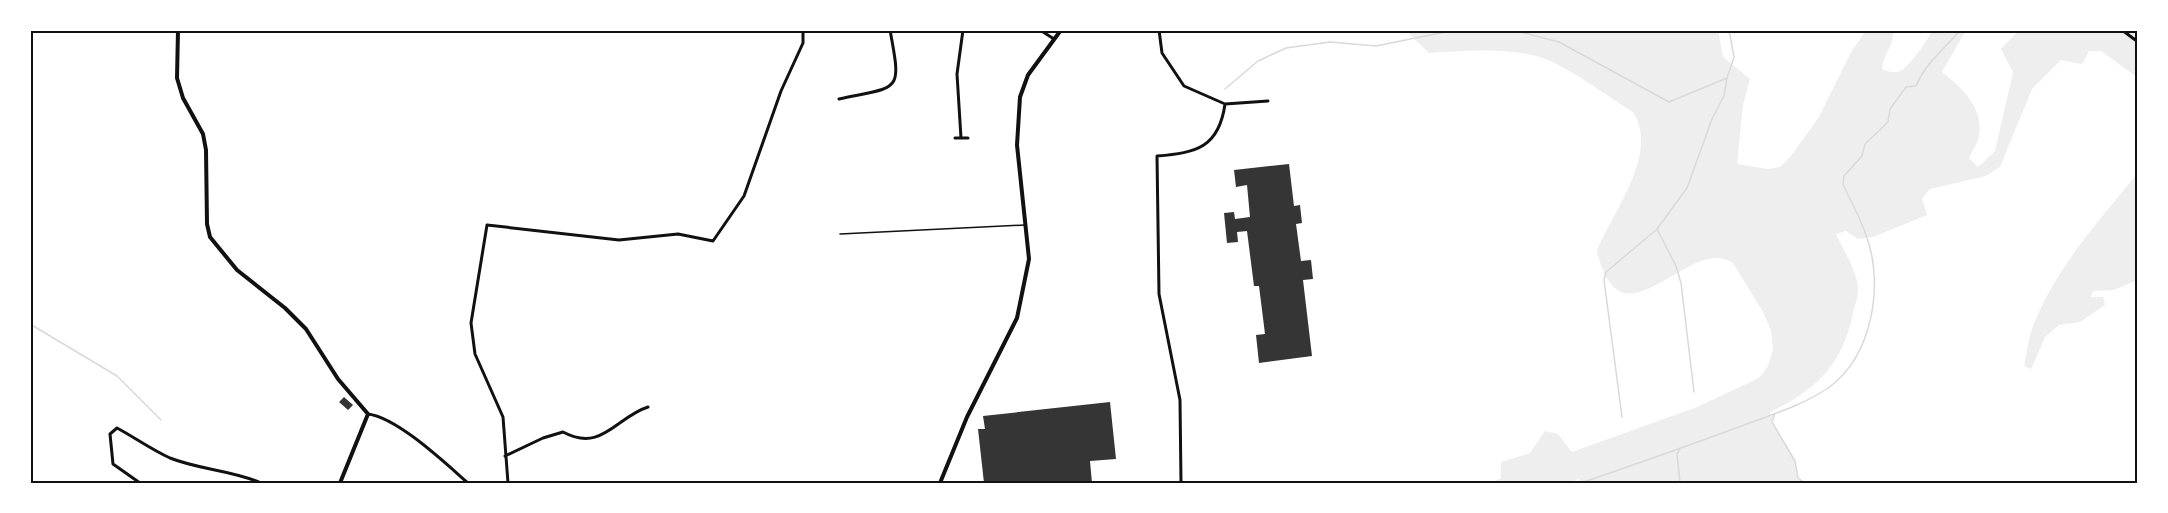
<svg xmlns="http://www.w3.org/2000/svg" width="2168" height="513" font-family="'Source Serif 4',serif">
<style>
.green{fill:#eee}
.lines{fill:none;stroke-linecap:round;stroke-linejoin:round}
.stream{stroke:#d9d9d9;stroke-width:1.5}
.building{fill:#353535}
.service{stroke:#111;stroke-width:1.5}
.minor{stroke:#111;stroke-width:3}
.tertiary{stroke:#111;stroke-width:4}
.neatline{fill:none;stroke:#111;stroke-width:2}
</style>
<rect width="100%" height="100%" fill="#fff"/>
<path class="green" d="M1411 30H1718L1723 57 1750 79 1743 105 1737 164 1768 169 1780 167 1791 156 1819 117 1850 54 1866 30H1893C1895 45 1883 54 1882 69 1888 72 1896 74 1902 70 1910 65 1929 39 1932 30H1966L1942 72C1961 87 1984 107 1979 136 1978 142 1972 151 1969 158L1978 167 1995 151 2013 72 2001 49 2019 30H2138V78L2101 51H2089L2082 64 2061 60 2032 89 2000 167 1986 176 1930 189 1922 198 1927 215 1873 237 1858 239 1846 231 1836 234C1844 251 1855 268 1858 286 1859 294 1855 305 1853 313 1842 366 1816 390 1770 412V415L1775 414 1772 422 1795 461 1798 478 1805 483H1581L1579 479 1569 483H1491L1501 478V462L1530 453 1545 431 1558 434 1572 452 1697 407 1759 378 1768 366 1773 350 1771 331 1763 312 1733 263C1689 233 1621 354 1597 251 1612 212 1660 154 1633 112 1607 96 1560 60 1532 55 1498 48 1464 51 1429 53L1409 34Z
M2138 173V280L2114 290 2093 291 2091 297H2103L2105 305 2080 322 2059 325 2045 337 2031 369 2024 366C2027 351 2029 334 2035 321 2058 266 2100 219 2138 173Z"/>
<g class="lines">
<path class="stream" d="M1512 30 1559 42 1669 102 1727 78 1734 57 1729 30
M1225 89 1258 61 1286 48 1330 42 1376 46 1455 30
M30 324 117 376 161 420
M1694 392 1681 283 1676 266 1657 229 1687 188 1712 119 1724 96 1727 78
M1775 414 1772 422 1795 461 1798 478 1805 483
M1622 417 1604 280 1606 272 1656 230
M1680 449 1677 454 1680 483
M1581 483C1633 465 1685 447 1736 428 1767 416 1800 407 1828 388 1872 357 1884 286 1867 238 1861 219 1851 202 1843 184L1844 176 1862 156 1865 144 1888 122 1890 109 1906 87 1916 86C1926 62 1944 50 1960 30"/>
</g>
<path class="building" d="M1289 164 1294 206 1300 205 1302 223 1296 224 1301 261 1311 260 1313 279 1303 280 1312 356 1259 363 1256 335 1265 334 1259 286H1254L1247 231 1237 232 1238 242 1227 243 1224 213 1234 212 1235 219 1250 217 1247 185 1236 187 1234 170Z
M344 397 353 405 348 410 339 402Z
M1110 402 1116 459 1090 461 1092 483H984L978 429H985L983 416Z"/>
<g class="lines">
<path class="service" d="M840 234 1025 225"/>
<path class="minor" d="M1040 30 1054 39
M1159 30 1162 53 1184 86 1225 104 1268 101
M2122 30 2138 42
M839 99C900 86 902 94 890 30
M955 138H968
M961 138 957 74 963 30
M368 414C398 418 445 463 468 483
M505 456 543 438 563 432C602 453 616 417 648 407
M140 483 113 464 110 434 117 428C134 437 152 450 170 458 200 470 232 470 261 483
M508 483 503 417 475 354 471 323 487 225 619 240 678 234 713 241 744 196 781 91 803 43V30
M1181 483 1180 400 1159 294 1157 156C1197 153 1219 147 1225 104"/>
<path class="tertiary" d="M178 30 177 78 183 98 203 134 206 150 207 224 210 237 237 270 285 308 306 329 338 379 368 414 340 483
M940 483 967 417 1017 318 1029 259 1017 145 1020 97 1028 75 1061 30"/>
</g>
<rect width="2168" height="513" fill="none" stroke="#ffffff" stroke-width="63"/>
<rect x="32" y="32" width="2104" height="450" class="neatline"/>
</svg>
